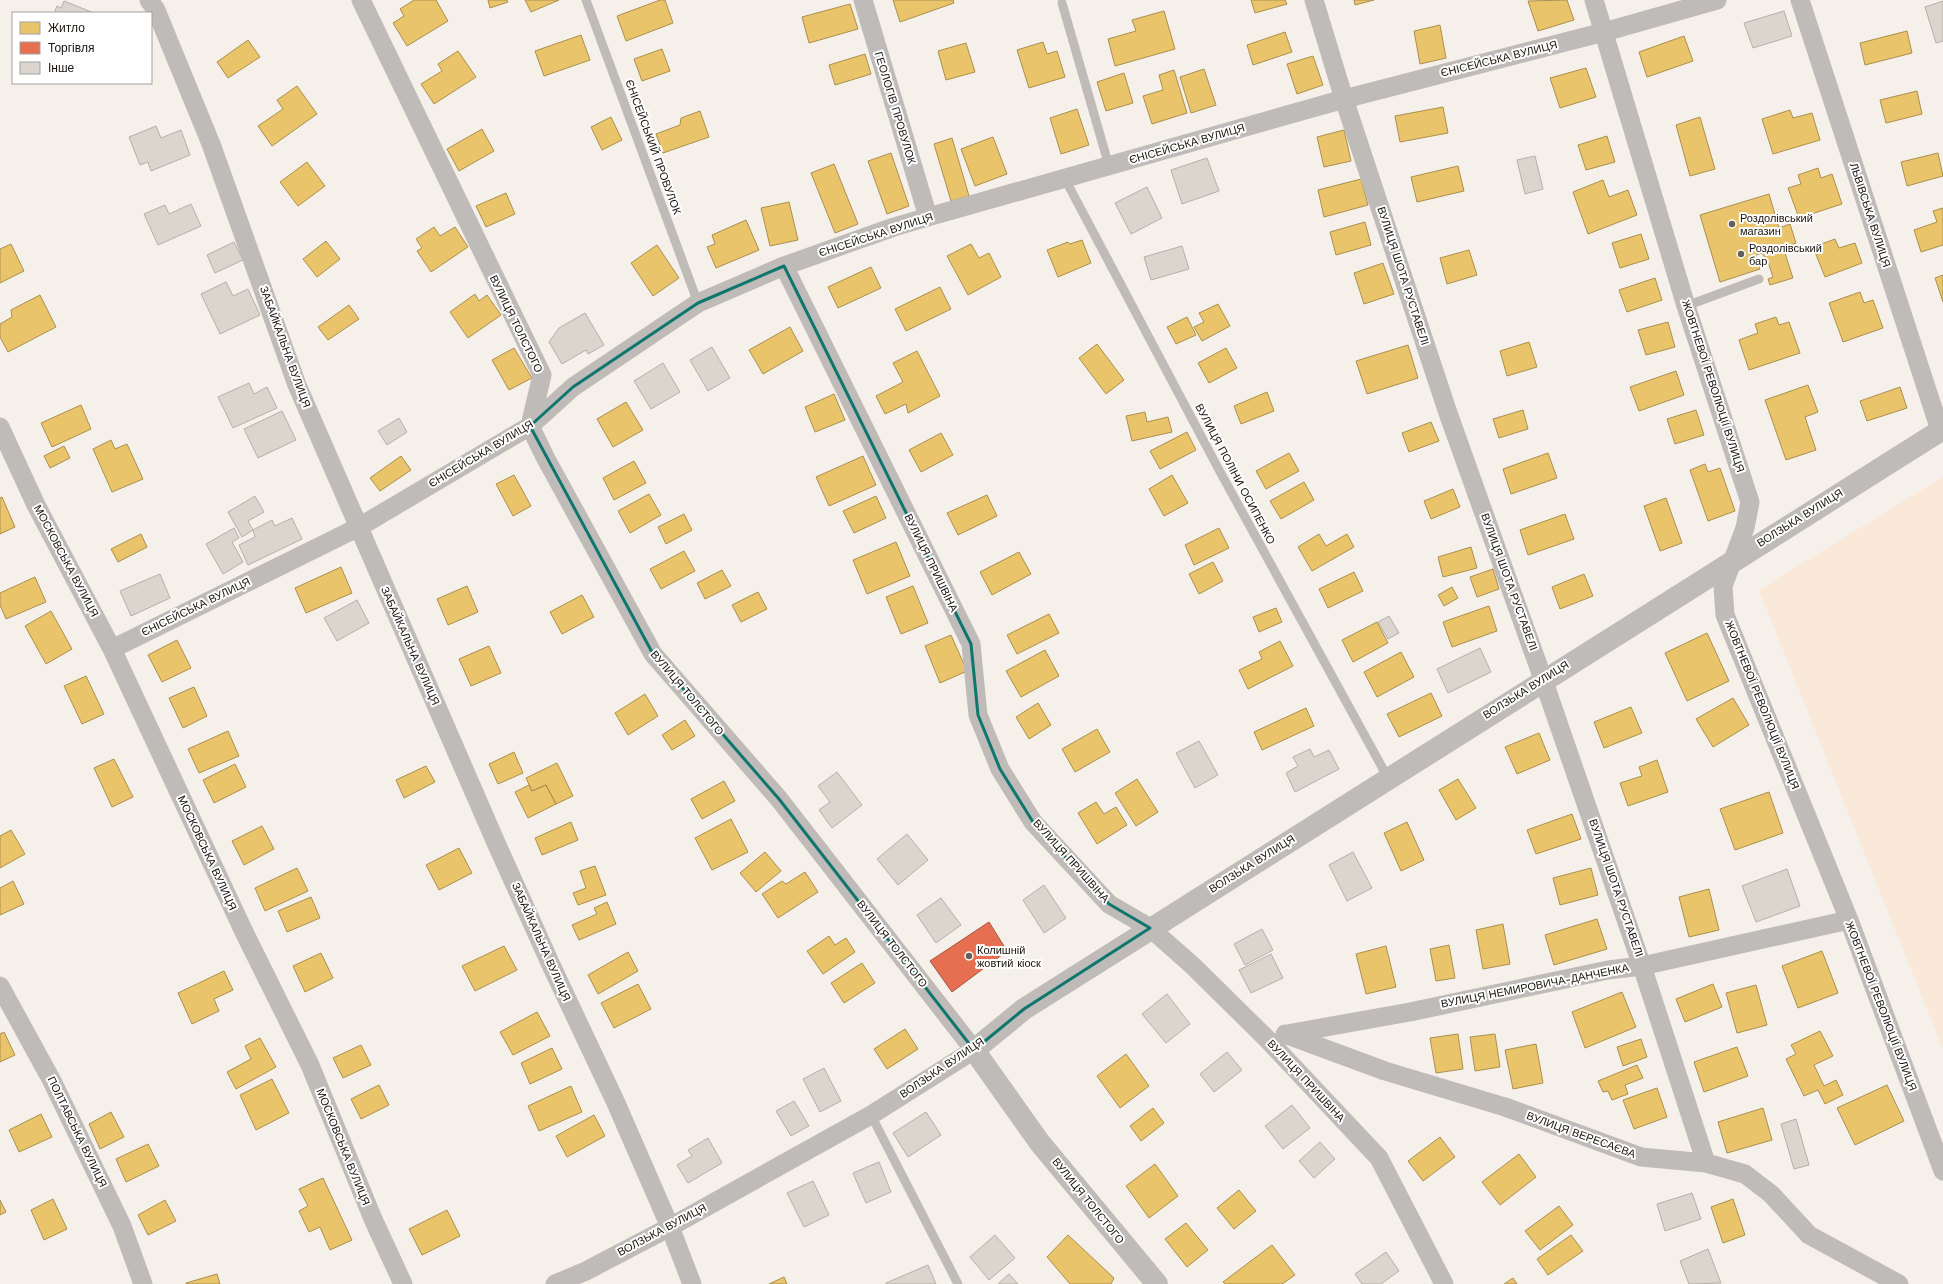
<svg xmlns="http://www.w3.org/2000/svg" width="1943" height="1284" font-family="'Work Sans',sans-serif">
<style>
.built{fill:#fae8d8}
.homes{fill:#e9c46a;stroke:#ab8f4e}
.shops{fill:#e76f51;stroke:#aa533d}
.building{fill:#dcd5ce;stroke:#b6afa9}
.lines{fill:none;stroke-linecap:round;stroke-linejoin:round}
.service{stroke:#bfbbb9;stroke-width:9}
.minor{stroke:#bfbbb9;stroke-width:19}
.tertiary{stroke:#bfbbb9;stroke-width:22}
.marked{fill:none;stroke:#0f766e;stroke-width:3;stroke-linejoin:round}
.poi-dot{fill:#67605a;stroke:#fff;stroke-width:1.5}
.labels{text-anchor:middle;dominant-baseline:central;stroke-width:4;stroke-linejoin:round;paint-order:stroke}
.street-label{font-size:11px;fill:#1a130d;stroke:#fff}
.poi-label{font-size:11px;fill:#1a130d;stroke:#fff;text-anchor:start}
</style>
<rect width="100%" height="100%" fill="#f6f0ea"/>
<path class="built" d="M1943 477V1047H1942L1759 590Z"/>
<path class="homes" d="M414 0H436L448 21 407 46 393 23 404 16 400 9Z
M488 0H507L508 2 490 8Z
M525 0H559L531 12Z
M660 0H665L673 23 626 41 617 16Z
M893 0H953L954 3 900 22Z
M1251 0H1285L1287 4 1255 13Z
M1354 0H1374L1355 5Z
M1567 0 1574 20 1538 31 1528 1Z
M850 4 858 29 809 43 802 17Z
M1164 11 1175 49 1115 66 1108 39 1136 31 1132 20Z
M1440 25 1446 58 1420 64 1414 31Z
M1907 31 1912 53 1865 65 1860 43Z
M1285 32 1292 52 1253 65 1247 45Z
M581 35 590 60 544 76 535 51Z
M1684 36 1693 61 1647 77 1639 52Z
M248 40 260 57 228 78 217 62Z
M1043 42 1047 54 1057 51 1065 77 1029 88 1017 50Z
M966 43 975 72 946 80 938 51Z
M662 49 670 71 642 81 634 59Z
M458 51 476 77 434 104 421 84 442 71 438 64Z
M865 54 871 74 835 85 829 65Z
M1313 56 1323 85 1297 94 1287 64Z
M1586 68 1596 97 1560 108 1550 78Z
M1204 69 1216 105 1191 113 1180 77Z
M1174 70 1187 113 1152 124 1143 96 1163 90 1159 75Z
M1124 73 1133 103 1106 111 1097 82Z
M297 86 317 114 272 146 258 126 283 109 277 100Z
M1917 91 1922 114 1886 123 1880 100Z
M1443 107 1448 133 1400 142 1395 116Z
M1077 109 1089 145 1061 154 1050 118Z
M1790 110 1793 118 1812 113 1820 140 1773 154 1762 119Z
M700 111 709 137 663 153 656 134 680 125 681 118Z
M611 117 622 140 602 150 591 127Z
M1700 117 1715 169 1690 176 1676 125Z
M482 129 494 151 459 171 447 149Z
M1344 130 1351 161 1324 167 1317 137Z
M1607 136 1615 162 1586 170 1578 145Z
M993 137 1007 174 975 186 961 149Z
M952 138 969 196 951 201 934 144Z
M891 153 909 206 887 214 868 161Z
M1938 153 1943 176 1907 186 1901 162Z
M307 162 325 186 298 206 280 182Z
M834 164 858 224 835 233 811 173Z
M1458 166 1464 191 1417 202 1411 177Z
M1818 168 1821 178 1832 174 1842 204 1799 218 1788 188 1801 184 1798 175Z
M1361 179 1368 205 1324 217 1318 190Z
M1603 180 1609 197 1628 190 1637 215 1588 234 1573 192Z
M506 193 515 214 486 227 476 206Z
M1769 194 1779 228 1790 224 1796 243 1783 247 1793 278 1770 285 1768 279 1773 277 1768 262 1762 253 1756 255 1760 269 1720 282 1700 215Z
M789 202 798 240 770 246 761 208Z
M1943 208V245L1921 252 1914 230 1937 222 1933 211Z
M746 220 759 250 716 268 707 247 715 244 712 235Z
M1365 222 1371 245 1336 255 1330 232Z
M434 227 440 236 455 227 468 247 431 272 417 251 422 248 416 239Z
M1641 234 1649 259 1620 268 1612 243Z
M1835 239 1839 248 1855 243 1862 263 1825 277 1813 247Z
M1082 240 1091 263 1058 277 1047 250 1068 242 1070 244Z
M326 241 340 259 317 277 303 259Z
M11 244 24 271 0 283V249Z
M971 244 979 258 989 253 1001 277 968 295 947 256Z
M657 245 679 278 653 296 631 263Z
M1469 250 1477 275 1447 284 1440 258Z
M1383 263 1394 294 1364 304 1354 273Z
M871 267 881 288 838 308 828 287Z
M1943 275V302L1935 278Z
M1655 278 1662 300 1627 312 1619 290Z
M940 287 951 309 906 331 895 309Z
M1860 292 1864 303 1873 300 1883 328 1843 342 1829 303Z
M475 294 479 301 487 295 501 315 468 338 450 312Z
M40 295 56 327 8 352 0 337V324L12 317 11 310Z
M1218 304 1230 326 1202 341 1194 327 1204 322 1199 313Z
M349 305 359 319 328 340 318 327Z
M1187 317 1196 335 1176 344 1167 327Z
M1776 317 1779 325 1789 322 1800 353 1749 370 1739 340 1758 333 1755 324Z
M1668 322 1675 347 1646 355 1638 330Z
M790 327 803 351 763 374 749 350Z
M1529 342 1537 367 1507 376 1500 351Z
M1097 344 1124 380 1106 394 1079 358Z
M1408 345 1418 378 1367 394 1356 361Z
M514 348 532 378 509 390 492 360Z
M1226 348 1237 368 1209 383 1198 363Z
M917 351 940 396 908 413 906 404 885 414 876 396 903 382 893 363Z
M1676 371 1684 395 1639 411 1630 387Z
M1808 385 1818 412 1805 417 1816 450 1786 460 1765 400Z
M1900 387 1907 408 1867 421 1860 401Z
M1267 392 1274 411 1241 424 1234 406Z
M834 394 845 420 815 432 805 407Z
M626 402 643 430 613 447 597 419Z
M81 405 91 429 52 447 41 423Z
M1523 410 1528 429 1499 438 1493 419Z
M1696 410 1704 435 1675 444 1667 419Z
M1145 412 1147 422 1168 417 1172 432 1132 441 1126 416Z
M1431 422 1439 441 1409 452 1402 433Z
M1187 432 1196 450 1160 469 1150 451Z
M941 433 953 455 921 472 909 450Z
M111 440 115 449 127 444 143 479 112 492 93 449Z
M64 446 70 458 50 468 44 456Z
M1289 453 1299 471 1266 489 1256 471Z
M1548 453 1557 478 1511 494 1503 469Z
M401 456 411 470 380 491 370 478Z
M863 456 876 485 829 506 816 477Z
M634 461 646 483 614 500 603 478Z
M1705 464 1708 472 1720 468 1735 511 1708 521 1690 470Z
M514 475 531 506 513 516 496 484Z
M1172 475 1188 503 1164 516 1149 489Z
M1304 482 1314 500 1281 519 1270 501Z
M1453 489 1460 507 1431 519 1424 501Z
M649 494 661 515 630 533 618 511Z
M987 495 997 516 958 535 947 513Z
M876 496 886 518 854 533 843 511Z
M2 497 15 527 0 534V498Z
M1666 498 1682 543 1660 551 1644 506Z
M684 514 692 530 666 544 658 527Z
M1565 514 1574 539 1528 555 1520 530Z
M1219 528 1229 548 1194 565 1185 545Z
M141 534 147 547 118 562 111 549Z
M1319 534 1326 546 1347 534 1354 547 1312 571 1298 547Z
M896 542 910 576 867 594 853 560Z
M1471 547 1477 568 1443 577 1438 557Z
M684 551 695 571 661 589 650 569Z
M1019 552 1031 574 992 595 980 572Z
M1213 562 1223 581 1199 594 1189 574Z
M341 567 352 593 306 613 295 588Z
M1493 569 1499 589 1477 597 1470 577Z
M722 570 731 586 705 599 697 583Z
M1354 572 1363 591 1328 608 1319 589Z
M1584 574 1593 596 1560 609 1552 587Z
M35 577 46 602 6 619 0 605V593Z
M467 586 478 612 448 625 437 599Z
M913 586 928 623 901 634 886 597Z
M1452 587 1458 598 1444 606 1438 595Z
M758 592 767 609 741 622 732 605Z
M582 595 594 617 562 634 550 612Z
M1489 606 1497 631 1452 647 1443 622Z
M1276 608 1282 622 1259 632 1253 617Z
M51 611 72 649 46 664 25 626Z
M1049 614 1059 633 1017 654 1007 635Z
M1377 622 1388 643 1353 662 1342 640Z
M1707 633 1729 681 1687 701 1665 653Z
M951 635 967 671 940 683 925 646Z
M177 640 191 668 162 682 148 655Z
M1280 641 1293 666 1248 689 1239 670 1262 659 1259 652Z
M489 646 501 673 471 686 459 659Z
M1045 650 1059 676 1021 697 1006 671Z
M1401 652 1414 677 1377 697 1364 672Z
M86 676 104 714 82 724 64 686Z
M194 687 207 716 183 728 169 698Z
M1431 693 1442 716 1399 737 1387 714Z
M645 694 658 716 628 735 615 713Z
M1733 698 1749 725 1713 747 1696 719Z
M1038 703 1051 725 1029 739 1016 717Z
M1631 707 1642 733 1604 748 1594 722Z
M1306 708 1314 726 1262 750 1254 732Z
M685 720 695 736 672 750 662 735Z
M1097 729 1110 752 1075 772 1062 749Z
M228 731 239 756 199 773 188 749Z
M1539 733 1550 760 1517 774 1505 747Z
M514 752 523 773 498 784 489 764Z
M114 759 133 797 112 807 94 768Z
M1657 760 1668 792 1628 806 1620 783 1642 776 1639 767Z
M557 763 573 796 556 804 546 785 532 791 526 778Z
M235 764 246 787 214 803 203 780Z
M426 766 435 782 404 798 396 780Z
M1137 779 1158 812 1136 826 1115 793Z
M1458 779 1476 808 1456 820 1439 790Z
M724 781 735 801 702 819 691 799Z
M529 785 532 791 546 785 556 804 528 818 515 792Z
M1769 792 1783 833 1735 850 1720 809Z
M1096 802 1104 814 1116 807 1127 825 1097 844 1078 813Z
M1572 814 1581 839 1536 854 1527 830Z
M731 819 748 852 712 870 695 838Z
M571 822 578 840 542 855 535 838Z
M1407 822 1424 860 1401 871 1384 833Z
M262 826 274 849 244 865 232 841Z
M11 830 25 854 0 868V836Z
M459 848 472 873 439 890 426 865Z
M765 852 781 871 756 892 740 873Z
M595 866 606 895 578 905 573 893 586 888 580 871Z
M297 868 308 891 265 911 255 888Z
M1591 868 1598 895 1560 905 1553 878Z
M805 872 818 892 778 918 762 894 782 881 786 884Z
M13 881 24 904 0 915V888Z
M1709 889 1719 930 1689 937 1679 897Z
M311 897 320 918 287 932 278 911Z
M607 902 616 924 579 940 572 925 597 914 594 908Z
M1597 919 1607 949 1554 965 1545 935Z
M1503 924 1510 964 1483 969 1476 930Z
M829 936 835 945 846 938 855 952 823 974 807 951Z
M1449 945 1455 978 1436 981 1430 949Z
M504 946 517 970 475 991 462 966Z
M1386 946 1396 987 1366 994 1356 954Z
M1822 951 1838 993 1798 1008 1782 966Z
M628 952 638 971 598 994 588 975Z
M321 953 333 978 305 992 293 966Z
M862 963 875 983 844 1003 831 983Z
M224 971 233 990 214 999 219 1011 192 1024 178 993Z
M638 984 651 1009 614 1028 601 1003Z
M1713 984 1722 1007 1685 1022 1676 999Z
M1756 985 1767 1025 1737 1033 1726 993Z
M1622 992 1636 1027 1585 1048 1572 1012Z
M537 1012 550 1036 513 1055 500 1032Z
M905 1029 918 1049 887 1069 874 1049Z
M1820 1031 1833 1056 1814 1065 1824 1086 1836 1080 1843 1095 1825 1104 1818 1090 1804 1096 1786 1059 1796 1054 1791 1045Z
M4 1032 15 1055 0 1062V1034Z
M1458 1034 1463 1069 1436 1073 1430 1038Z
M1495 1034 1500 1067 1475 1071 1470 1037Z
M260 1038 276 1067 236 1089 227 1072 251 1059 245 1046Z
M1641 1039 1647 1057 1623 1066 1617 1047Z
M1536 1044 1543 1083 1513 1089 1505 1050Z
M361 1045 371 1065 343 1078 333 1058Z
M1737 1047 1748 1076 1704 1092 1694 1062Z
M552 1048 562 1069 530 1084 521 1063Z
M1126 1054 1149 1086 1120 1108 1097 1076Z
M1637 1065 1643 1078 1625 1085 1628 1094 1612 1100 1608 1091 1603 1092 1598 1081Z
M272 1079 289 1113 256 1130 240 1095Z
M379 1085 389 1105 361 1119 351 1099Z
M1887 1085 1904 1121 1855 1145 1837 1108Z
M571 1086 582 1112 539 1131 528 1106Z
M1657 1088 1667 1117 1634 1129 1623 1100Z
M1153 1108 1164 1123 1141 1141 1130 1126Z
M1763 1108 1772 1140 1727 1153 1718 1122Z
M111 1112 124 1137 100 1149 89 1124Z
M41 1114 52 1137 19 1152 9 1130Z
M594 1115 605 1136 567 1157 556 1136Z
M1440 1137 1455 1157 1423 1181 1408 1161Z
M148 1144 159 1166 126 1182 116 1159Z
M1519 1154 1536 1177 1500 1205 1482 1182Z
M1155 1164 1178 1196 1149 1218 1126 1186Z
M323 1178 352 1240 330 1250 320 1227 309 1232 299 1211 308 1206 299 1189Z
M1239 1190 1256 1211 1234 1229 1217 1208Z
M53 1199 67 1229 44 1240 31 1210Z
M1733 1199 1745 1235 1723 1243 1711 1207Z
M0 1200 6 1212 0 1215Z
M165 1200 176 1221 148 1235 138 1215Z
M1559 1206 1573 1225 1540 1250 1525 1231Z
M447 1210 460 1236 422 1255 409 1229Z
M1186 1223 1208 1250 1187 1267 1165 1239Z
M1068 1235 1114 1278 1111 1284H1070L1047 1257Z
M1571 1235 1583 1251 1548 1275 1537 1259Z
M1272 1245 1295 1275 1282 1284H1225L1223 1282Z
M217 1274 220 1284H186V1283Z
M784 1277 787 1284H769Z
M1513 1278 1517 1284H1504Z"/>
<path class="shops" d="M989 922 1007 951 952 992 930 961Z"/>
<path class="building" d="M64 1 94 13H54L57 6 61 8Z
M1943 1V41L1936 43 1925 7Z
M1784 11 1792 36 1753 48 1744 23Z
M156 126 161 138 181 130 190 155 151 171 148 162 140 165 129 137Z
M1535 156 1543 189 1525 194 1517 160Z
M1207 158 1219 191 1182 204 1171 170Z
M1147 187 1162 218 1131 234 1115 203Z
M191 204 201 226 158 245 144 214 165 205 169 214Z
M234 242 243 260 215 273 207 255Z
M1182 246 1189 269 1151 280 1144 257Z
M226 282 233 296 248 289 260 315 220 334 201 294Z
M585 313 604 345 588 354 586 350 562 364 549 342 559 328Z
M712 347 730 378 708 391 690 360Z
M663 363 680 392 651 409 634 381Z
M249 383 254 394 267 387 277 408 233 428 218 397Z
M282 411 296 440 258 458 244 429Z
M399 418 407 432 387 445 378 431Z
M255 496 264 512 248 521 253 530 242 537 228 512Z
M292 518 302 539 248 565 239 545 255 537 253 530 272 520 275 526Z
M234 528 239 538 232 542 243 562 223 574 206 544Z
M160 574 170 598 131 616 120 591Z
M357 600 369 623 337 641 324 618Z
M1389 616 1399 633 1388 639 1378 622Z
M1480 648 1491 672 1448 693 1437 669Z
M1199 741 1218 775 1195 788 1176 753Z
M1310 749 1314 757 1329 750 1339 769 1295 792 1286 773 1298 766 1293 757Z
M837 772 862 805 832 828 819 810 830 802 818 786Z
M907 834 928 860 898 885 877 859Z
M1353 852 1372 888 1347 901 1329 865Z
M1787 869 1800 906 1756 922 1742 886Z
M1044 885 1066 918 1044 933 1023 900Z
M941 898 961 925 936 943 917 915Z
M1262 929 1273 950 1245 965 1234 944Z
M1271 954 1283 978 1251 993 1239 970Z
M1167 994 1190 1024 1166 1043 1142 1014Z
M1227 1052 1242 1070 1214 1092 1200 1074Z
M824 1068 841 1101 820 1112 803 1079Z
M794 1101 809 1126 791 1136 776 1111Z
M1292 1105 1310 1128 1283 1149 1265 1126Z
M926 1112 941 1135 908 1157 893 1133Z
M1796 1119 1809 1165 1794 1169 1781 1124Z
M708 1138 722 1163 688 1183 677 1165 692 1156 688 1150Z
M1320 1142 1335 1159 1314 1178 1299 1161Z
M879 1162 891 1192 866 1203 853 1173Z
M813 1181 829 1215 804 1227 787 1193Z
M1692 1193 1701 1219 1665 1231 1657 1204Z
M995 1235 1015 1258 989 1280 970 1257Z
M1708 1249 1721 1283 1689 1284 1680 1261Z
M1386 1252 1399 1271 1381 1284H1362L1355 1274Z
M928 1265 936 1284H886V1283Z
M1009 1274 1018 1284H998Z"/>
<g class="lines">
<path class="service" d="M586 0 698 303
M1062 3 1109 166
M1065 179 1218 468 1388 778
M1686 306 1759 279
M871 1115 958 1284"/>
<path class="minor" d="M149 0 156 10 211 144 297 385 497 845 551 965 616 1103 670 1227 692 1284
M361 0 542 375 530 426 545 457 653 654 779 799 974 1050 871 1115 670 1227 586 1271 555 1284
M863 0 928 217
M1314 0 1344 99 1448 413 1543 679 1642 966 1706 1163
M1594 0 1686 306 1750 502 1745 528 1723 586 1725 615 1849 920 1943 1171
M1800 0 1940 430
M784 266 971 644 978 715 1000 769 1033 822 1109 904 1150 928 1193 966 1266 1038 1379 1158 1444 1284
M0 427 36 505 112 649 245 934 310 1065 373 1219 403 1284
M112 649 359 527 530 426 573 387 698 303 784 266 894 227 928 217 1344 99 1604 32 1717 0
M0 986 52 1081 122 1226 143 1284
M1285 1034 1385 1071 1505 1107 1641 1157 1706 1163 1745 1174 1771 1194 1809 1235 1899 1284
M1287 1034 1410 1012 1608 970 1642 966 1849 920"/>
<path class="tertiary" d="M1157 1284 1040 1143 974 1050 1024 1009 1943 429"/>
</g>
<path class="marked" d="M784 266 971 644 978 715 1000 769 1033 822 1109 904 1150 928 1024 1009 974 1050 779 799 653 654 530 426 573 387 698 303Z"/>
<g class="poi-dot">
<circle cx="1732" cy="224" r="4"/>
<circle cx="1741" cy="254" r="4"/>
<circle cx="969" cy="956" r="4"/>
</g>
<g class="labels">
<g class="street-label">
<text transform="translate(1499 59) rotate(-14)">ЄНІСЕЙСЬКА ВУЛИЦЯ</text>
<text transform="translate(895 108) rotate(73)">ГЕОЛОГІВ ПРОВУЛОК</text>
<text transform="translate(1187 144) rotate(-16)">ЄНІСЕЙСЬКА ВУЛИЦЯ</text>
<text transform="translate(653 147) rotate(70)">ЄНІСЕЙСЬКИЙ ПРОВУЛОК</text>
<text transform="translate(1870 215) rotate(72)">ЛЬВІВСЬКА ВУЛИЦЯ</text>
<text transform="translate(876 235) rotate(-18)">ЄНІСЕЙСЬКА ВУЛИЦЯ</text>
<text transform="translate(1403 276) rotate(72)">ВУЛИЦЯ ШОТА РУСТАВЕЛІ</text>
<text transform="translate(516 324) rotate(64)">ВУЛИЦЯ ТОЛСТОГО</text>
<text transform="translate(285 347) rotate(70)">ЗАБАЙКАЛЬНА ВУЛИЦЯ</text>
<text transform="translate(1713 386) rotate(72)">ЖОВТНЕВОЇ РЕВОЛЮЦІЇ ВУЛИЦЯ</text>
<text transform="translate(481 454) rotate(-31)">ЄНІСЕЙСЬКА ВУЛИЦЯ</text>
<text transform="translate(1235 474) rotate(62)">ВУЛИЦЯ ПОЛІНИ ОСИПЕНКО</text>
<text transform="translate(1800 518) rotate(-32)">ВОЛЗЬКА ВУЛИЦЯ</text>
<text transform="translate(66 561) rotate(62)">МОСКОВСЬКА ВУЛИЦЯ</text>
<text transform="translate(931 563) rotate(64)">ВУЛИЦЯ ПРИШВІНА</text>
<text transform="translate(1509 582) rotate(70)">ВУЛИЦЯ ШОТА РУСТАВЕЛІ</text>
<text transform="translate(196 607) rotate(-26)">ЄНІСЕЙСЬКА ВУЛИЦЯ</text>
<text transform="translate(410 646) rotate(66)">ЗАБАЙКАЛЬНА ВУЛИЦЯ</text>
<text transform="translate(1526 690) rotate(-32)">ВОЛЗЬКА ВУЛИЦЯ</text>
<text transform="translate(687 693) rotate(50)">ВУЛИЦЯ ТОЛСТОГО</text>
<text transform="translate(1762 705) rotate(68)">ЖОВТНЕВОЇ РЕВОЛЮЦІЇ ВУЛИЦЯ</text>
<text transform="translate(207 853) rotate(65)">МОСКОВСЬКА ВУЛИЦЯ</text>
<text transform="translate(1071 861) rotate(48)">ВУЛИЦЯ ПРИШВІНА</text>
<text transform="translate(1252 864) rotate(-32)">ВОЛЗЬКА ВУЛИЦЯ</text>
<text transform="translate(1616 888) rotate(71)">ВУЛИЦЯ ШОТА РУСТАВЕЛІ</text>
<text transform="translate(541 942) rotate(66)">ЗАБАЙКАЛЬНА ВУЛИЦЯ</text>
<text transform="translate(892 944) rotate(52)">ВУЛИЦЯ ТОЛСТОГО</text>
<text transform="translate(1535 986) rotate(-11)">ВУЛИЦЯ НЕМИРОВИЧА-ДАНЧЕНКА</text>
<text transform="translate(1881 1006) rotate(69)">ЖОВТНЕВОЇ РЕВОЛЮЦІЇ ВУЛИЦЯ</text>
<text transform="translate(942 1068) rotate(-34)">ВОЛЗЬКА ВУЛИЦЯ</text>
<text transform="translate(1306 1081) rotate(47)">ВУЛИЦЯ ПРИШВІНА</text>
<text transform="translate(77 1132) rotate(64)">ПОЛТАВСЬКА ВУЛИЦЯ</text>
<text transform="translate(1581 1135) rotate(20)">ВУЛИЦЯ ВЕРЕСАЄВА</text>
<text transform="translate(343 1147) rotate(68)">МОСКОВСЬКА ВУЛИЦЯ</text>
<text transform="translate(1088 1201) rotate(51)">ВУЛИЦЯ ТОЛСТОГО</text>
<text transform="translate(662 1230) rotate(-28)">ВОЛЗЬКА ВУЛИЦЯ</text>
</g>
<g class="poi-label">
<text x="1740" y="218">Роздолівський<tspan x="1740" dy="13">магазин</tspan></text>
<text x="1749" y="248">Роздолівський<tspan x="1749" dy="13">бар</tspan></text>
<text x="977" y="950">Колишній<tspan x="977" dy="13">жовтий кіоск</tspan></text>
</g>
</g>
<rect x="12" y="12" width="140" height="72" fill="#ffffff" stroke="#a3a19e"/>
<rect x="20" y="22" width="20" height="12" fill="#e9c46a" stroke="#a3a19e"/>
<text x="48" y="32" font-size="12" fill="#1a130d">Житло</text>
<rect x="20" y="42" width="20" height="12" fill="#e76f51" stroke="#a3a19e"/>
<text x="48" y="52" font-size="12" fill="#1a130d">Торгівля</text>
<rect x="20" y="62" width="20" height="12" fill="#dcd5ce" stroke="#a3a19e"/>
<text x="48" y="72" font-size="12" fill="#1a130d">Інше</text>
</svg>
